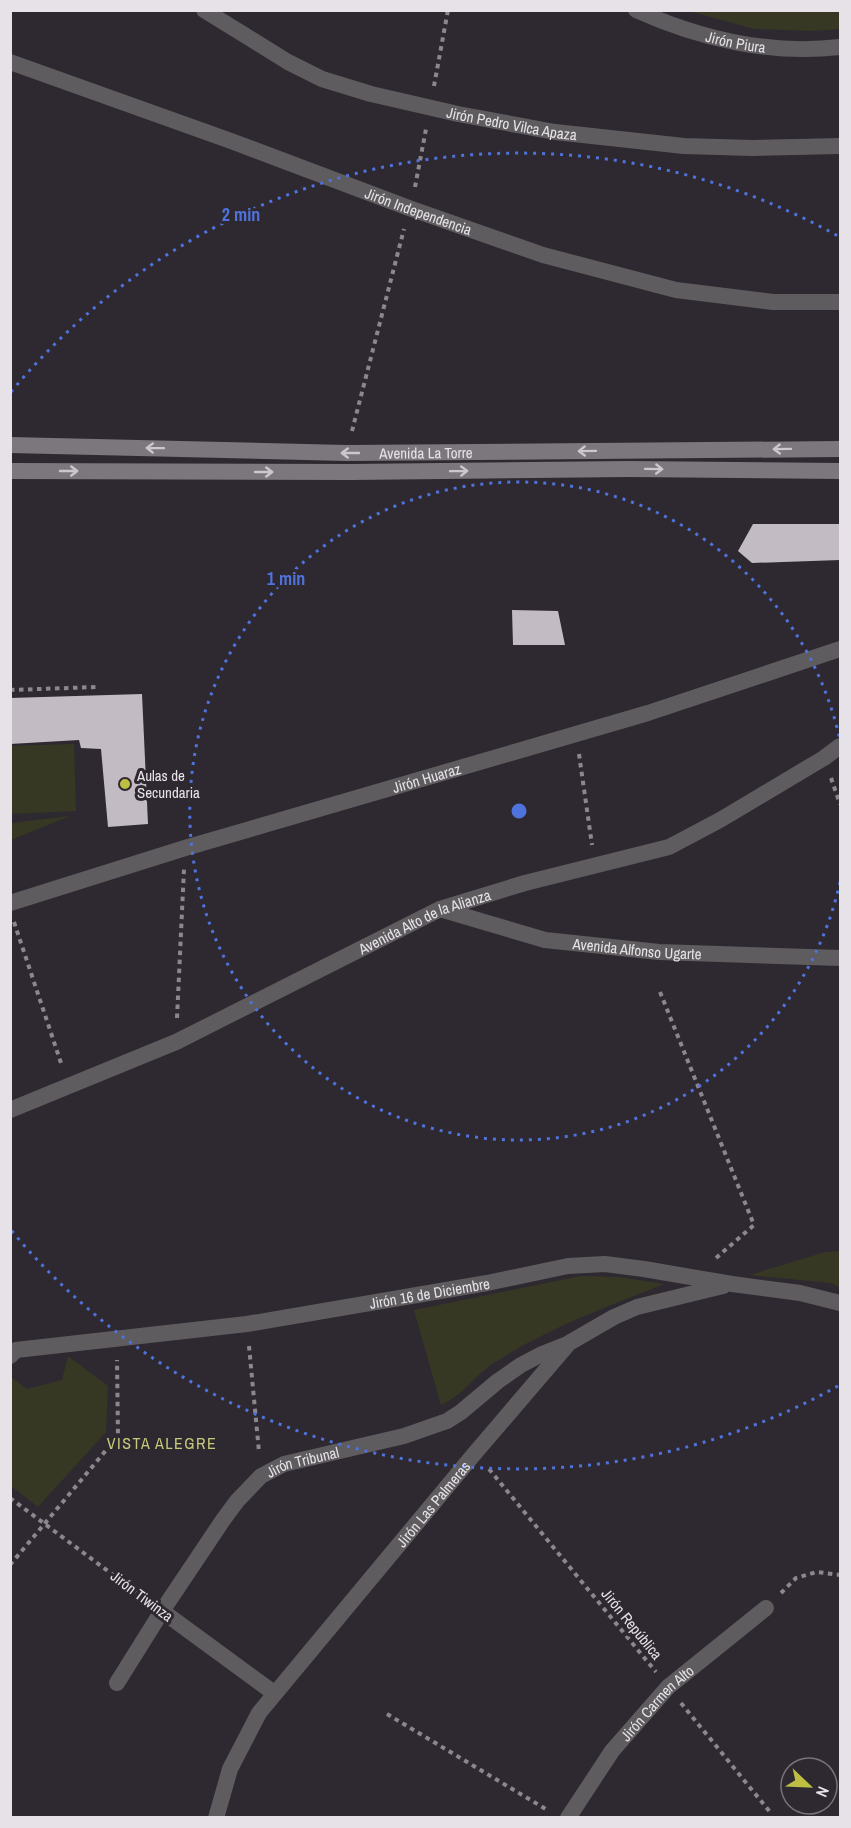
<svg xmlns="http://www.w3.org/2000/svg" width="851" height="1828" font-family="'Archivo Narrow',sans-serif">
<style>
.green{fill:#373823}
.building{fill:#c2bbc4}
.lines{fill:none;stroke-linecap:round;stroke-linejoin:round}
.path{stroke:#8c878d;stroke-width:4;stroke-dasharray:4.5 4.5;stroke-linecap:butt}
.minor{stroke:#5f5c5f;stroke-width:16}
.tertiary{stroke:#5f5c5f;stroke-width:16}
.secondary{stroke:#7b777d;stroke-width:16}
.oneway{stroke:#cbc7cc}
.ring{fill:none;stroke:#4f73dc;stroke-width:3;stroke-dasharray:3 6}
.poi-dot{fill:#bebf42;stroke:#2e2930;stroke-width:2}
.labels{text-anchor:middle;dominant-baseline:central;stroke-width:6;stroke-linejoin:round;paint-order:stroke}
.street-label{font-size:15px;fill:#e6e2e7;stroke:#2e2930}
.poi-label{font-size:15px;fill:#e6e2e7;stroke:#2e2930;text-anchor:start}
.neighbourhood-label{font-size:16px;letter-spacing:1.5px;fill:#c6c97b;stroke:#2e2930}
.centre{fill:#4f73dc;stroke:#2e2930;stroke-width:3}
.ring-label{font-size:18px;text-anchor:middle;font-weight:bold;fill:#4f73dc;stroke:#2e2930;stroke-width:6;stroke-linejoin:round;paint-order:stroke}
</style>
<rect width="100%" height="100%" fill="#2e2930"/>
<path class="green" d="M689 11H840V29L813 31 754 29Z
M74 744 76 811 11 814V746Z
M70 816 11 840V823Z
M840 1251V1287L830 1283 750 1275 825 1252Z
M581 1276 619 1277 664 1284C605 1308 544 1329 491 1365 472 1378 465 1394 441 1405L414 1310Z
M68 1356 108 1386 106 1432 38 1507 11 1486V1377L27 1389 62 1380Z"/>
<path class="building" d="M753 524H840V560L752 563 738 551Z
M512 610 558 611 565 645H513Z
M142 694 148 824 108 827 101 749 81 748 79 740 10 744V698Z"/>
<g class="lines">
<path class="path" d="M434 86 448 10
M415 187 426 129
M352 431 404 229
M10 690 97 687
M579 754 592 845
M831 778 840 804
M14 922 62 1066
M660 992 754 1225 716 1258
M177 1018 184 869
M249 1346 259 1452
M489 1469 656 1672
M10 1498 144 1598
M10 1565 118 1436 117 1360
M781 1593 796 1578 817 1572 840 1575
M681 1703 770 1812
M387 1714 549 1811"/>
<g class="minor">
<path id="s1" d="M204 10 288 62 322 79 371 94 458 114 555 132 684 146 752 148 840 146"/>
<path id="s2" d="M636 10C700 39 771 55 840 47"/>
<path id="s3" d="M10 62 231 141 409 208 543 255 676 290 773 302H840"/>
<path id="s4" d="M10 903 185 848 648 713 840 649"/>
<path id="s5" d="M440 909 545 940 659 952 840 958"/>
<path id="s6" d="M10 1356 16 1350 247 1324 487 1283 568 1266 605 1264 644 1269 732 1284 800 1293 840 1303"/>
<path d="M162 1611 274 1693"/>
<path id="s7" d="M117 1683 162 1611 223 1520 237 1501 261 1476 284 1464 404 1436 447 1421 461 1412 498 1381 521 1365 540 1355 565 1345"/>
<path id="s8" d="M216 1818 230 1769 259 1713 475 1453 569 1343 614 1317 637 1307 723 1286"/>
<path id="s9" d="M568 1818 612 1751 668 1687 766 1608"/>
</g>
<path class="tertiary" id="s10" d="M10 1110 176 1042 440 909 525 883 669 847 720 820 824 758 840 746"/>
<g class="secondary">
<path id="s11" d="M10 445 346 453 840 449"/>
<path d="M10 471 352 472 629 469 840 471"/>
</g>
</g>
<defs><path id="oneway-shaft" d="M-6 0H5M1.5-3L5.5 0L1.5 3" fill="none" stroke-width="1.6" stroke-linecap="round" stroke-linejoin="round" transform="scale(1.5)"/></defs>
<g class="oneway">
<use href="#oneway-shaft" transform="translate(155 448) rotate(-179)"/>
<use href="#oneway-shaft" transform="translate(782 449) rotate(179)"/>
<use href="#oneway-shaft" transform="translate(587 451) rotate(179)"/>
<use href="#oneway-shaft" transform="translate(350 453) rotate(-180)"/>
<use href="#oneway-shaft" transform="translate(654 469) rotate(1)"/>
<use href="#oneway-shaft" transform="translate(69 471)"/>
<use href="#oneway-shaft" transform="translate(459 471) rotate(-1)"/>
<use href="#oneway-shaft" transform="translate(264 472)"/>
</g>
<g class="ring">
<path d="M840 882A329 329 0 1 1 840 740"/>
<path d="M838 1386A658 658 0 0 1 11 1230M11 392A658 658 0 0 1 838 236"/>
</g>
<circle class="poi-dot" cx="125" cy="784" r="6"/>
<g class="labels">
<g class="street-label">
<text stroke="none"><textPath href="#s2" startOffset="105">Jirón Piura</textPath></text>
<text stroke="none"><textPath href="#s1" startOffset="332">Jirón Pedro Vilca Apaza</textPath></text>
<text stroke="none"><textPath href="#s3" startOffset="435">Jirón Independencia</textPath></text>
<text stroke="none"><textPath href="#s11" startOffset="416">Avenida La Torre</textPath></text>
<text stroke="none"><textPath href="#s4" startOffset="435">Jirón Huaraz</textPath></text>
<text stroke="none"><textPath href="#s10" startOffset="456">Avenida Alto de la Alianza</textPath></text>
<text stroke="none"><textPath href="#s5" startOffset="202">Avenida Alfonso Ugarte</textPath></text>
<text stroke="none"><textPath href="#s6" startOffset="426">Jirón 16 de Diciembre</textPath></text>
<text stroke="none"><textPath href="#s7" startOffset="297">Jirón Tribunal</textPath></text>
<text stroke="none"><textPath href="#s8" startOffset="386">Jirón Las Palmeras</textPath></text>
<text transform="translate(142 1596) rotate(37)">Jirón Tiwinza</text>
<text transform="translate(632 1624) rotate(51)">Jirón República</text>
<text stroke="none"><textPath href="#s9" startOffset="146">Jirón Carmen Alto</textPath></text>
</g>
<g class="poi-label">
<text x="137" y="775">Aulas de<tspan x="137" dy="17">Secundaria</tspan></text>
</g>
<g class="neighbourhood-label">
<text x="162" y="1443">VISTA ALEGRE</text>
</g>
</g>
<circle cx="519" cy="811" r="9" class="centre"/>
<g class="ring-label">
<text x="241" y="221">2 min</text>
<text x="286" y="585">1 min</text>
</g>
<rect width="851" height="1828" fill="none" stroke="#e6e2e7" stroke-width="24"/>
<g transform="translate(809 1786) rotate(113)"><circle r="28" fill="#2e2930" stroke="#787379" stroke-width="1.5"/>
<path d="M0-4.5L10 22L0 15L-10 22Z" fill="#bebf42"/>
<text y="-9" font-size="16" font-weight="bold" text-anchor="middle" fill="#e6e2e7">N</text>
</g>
</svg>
